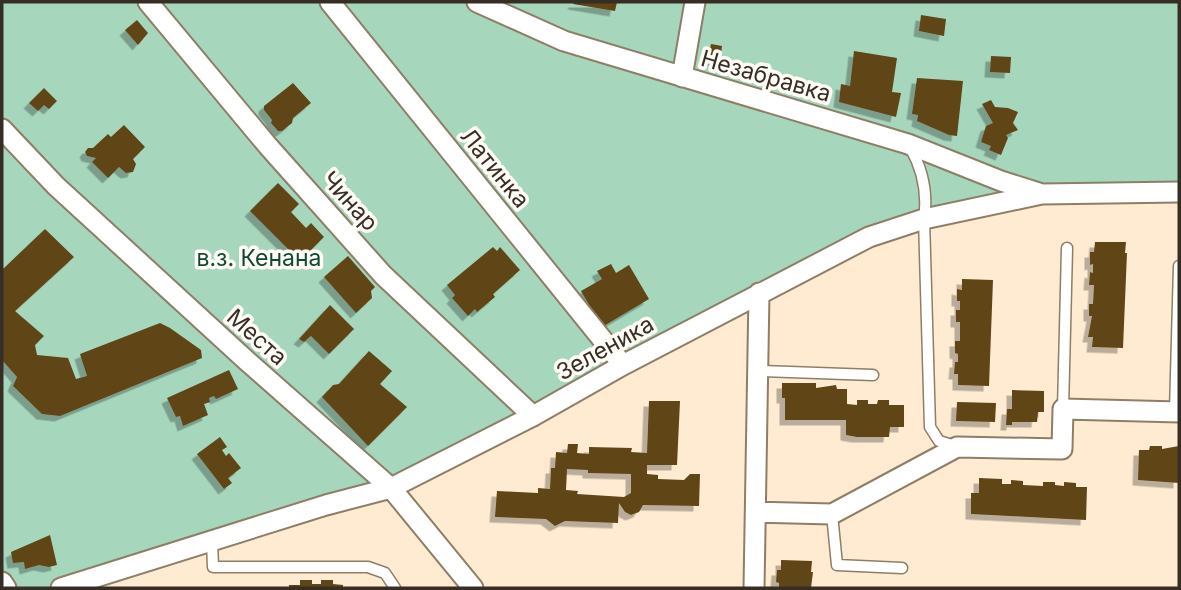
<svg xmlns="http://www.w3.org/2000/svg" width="1181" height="590" font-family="Inter,sans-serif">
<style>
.green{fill:#a6d7bd}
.building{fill:#614416;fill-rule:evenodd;filter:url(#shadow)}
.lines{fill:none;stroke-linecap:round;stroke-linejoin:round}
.lane-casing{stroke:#8f7e67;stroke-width:13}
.street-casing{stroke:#8f7e67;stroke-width:23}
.lane{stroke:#fff;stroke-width:10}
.street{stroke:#fff;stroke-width:19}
.labels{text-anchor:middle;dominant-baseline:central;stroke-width:7;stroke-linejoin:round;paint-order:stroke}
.street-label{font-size:23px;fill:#362e25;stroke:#fffbf6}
.park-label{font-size:23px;fill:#0f4931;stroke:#fffbf6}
</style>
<defs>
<filter id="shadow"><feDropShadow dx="-5.5" dy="5.5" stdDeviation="0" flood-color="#0004"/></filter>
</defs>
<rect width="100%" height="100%" fill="#feebd2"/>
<path class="green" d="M2 2H1179V201L1042 194 924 219 391 488 61 588H2Z"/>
<path class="building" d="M574 2H617L615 11 573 4Z
M921 15 946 19 944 36 919 31Z
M137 20 148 33 138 45 125 30Z
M711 44 722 46 720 61 708 59Z
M854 51 897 58 892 92 901 93 896 117 839 102 841 84 850 86Z
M991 56 1011 57 1010 73 990 72Z
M917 78 963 81 957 136 949 135 917 121 918 115 912 114Z
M293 83 311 103 293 118 292 123 282 131H278L271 123 272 120 264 110V106Z
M44 88 57 101 49 109 44 105 38 111 29 103Z
M991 100 995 107 1008 108 1018 112 1013 123 1018 130 1006 135 1008 138 1001 155 989 150 991 146 981 142 986 126 993 123 982 104Z
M124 125 145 147 133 159 136 164 133 172 126 173 119 167 108 178 92 162 96 158 87 156 85 152 88 148H93L108 134 111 137Z
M278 183 299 204 291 212 306 228 311 223 324 237 300 261 250 211Z
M45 229 74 257 15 311 44 336 35 345 37 355 68 358 76 379 87 376 80 354 160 323 170 328 201 350 202 358 60 416 42 414 13 386 17 377 2 360V270Z
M1095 242H1126L1125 253H1127L1123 348 1092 347 1093 337H1088L1092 316H1089V304H1093L1094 285H1089L1090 272 1093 273V264L1090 265V252H1094Z
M493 247 497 251 500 247 520 270 493 294 495 297 477 312 475 309 468 316 452 298 455 295 447 285Z
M348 256 375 287 371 291 372 298 356 313 324 277Z
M611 264 616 273 629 265 649 299 602 327 581 291 602 279 597 271Z
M962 279 993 280 989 386 958 385V374H954L955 362H958V354L955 353V341H960V322H956V310H960V301H957V289L962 290Z
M330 305 354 329 329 354 311 336 304 342 299 339Z
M369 351 392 371 380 384 407 407 368 446 322 397 333 385 339 384Z
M229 370 238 389 216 399 214 396 209 398 210 402 204 404 208 415 183 426 180 416 176 417 167 398Z
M782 383H816V388L836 385 837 389H847V404L857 405V400H868V404H877L878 400H889V405H904V427H890L889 437H857L846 435V420H785V398H782Z
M1012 390 1044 391V412H1038L1037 422H1012V425H1006L1007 409H1012Z
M649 401H680L677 465H647V474L658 475V479L684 480 690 474H700L699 506 643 505 639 512 631 515 625 512 619 503 618 523 565 521 555 526 546 519 495 517 497 491 538 493V488L550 489 551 468H555L556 452 567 453 568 444H578L577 453 589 454V447L632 448 631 452 647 453ZM567 469 588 470V473L631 474V493L624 497 577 494 578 491 566 490Z
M957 402 996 403 995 422 956 421Z
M220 437 227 447 222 450 226 456 229 453 241 468 228 478 232 483 224 489 197 454Z
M1150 446H1162V449L1179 446V483L1138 480 1139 450H1149Z
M979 478 1002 479V484H1011V480L1023 481V485L1043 486V482H1055V485L1064 486V482L1076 483V487H1087L1086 520 971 514V493H979Z
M50 535 57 565 49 567 39 565 25 569 24 562 13 563 11 552Z
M781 560 812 561 811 572H813L811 588H779V583L776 582 777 570H781Z
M300 580H312V584H321V580H333V584L343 585V588H289V585H300Z"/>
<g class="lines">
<g class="lane-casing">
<path id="lane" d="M910 147C923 170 928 193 924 219L930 427 939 441 955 446
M759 371 873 375
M1063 409 1067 248
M1175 411 1179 266
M832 514 837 565 902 568
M212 541 213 567H368L385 573 395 588"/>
</g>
<g class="street-casing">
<path id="street" d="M148 2 268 146 383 275 533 416
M330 2 623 365
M477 2 564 41 908 144 1001 181 1039 193
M682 77 695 2
M2 129 56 186 247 361 391 488 473 588
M756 512 832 514 957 447 1062 449 1063 409 1179 412
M2 582 6 588
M61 588 326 505 391 488 533 416 623 365 869 237 924 219 1042 194 1179 192
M754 588 759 293"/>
</g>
<use href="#lane" class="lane"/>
<use href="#street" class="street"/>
</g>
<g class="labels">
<g class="street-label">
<text transform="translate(766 76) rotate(16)">Незабравка</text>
<text transform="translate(495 168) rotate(51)">Латинка</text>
<text transform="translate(350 201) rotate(48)">Чинар</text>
<text transform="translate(257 337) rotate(42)">Места</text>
<text transform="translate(605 348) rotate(-29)">Зеленика</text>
</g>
<g class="park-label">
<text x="259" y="258">в.з. Кенана</text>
</g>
</g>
<rect width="1181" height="590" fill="none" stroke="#362e25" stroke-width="7"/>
</svg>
